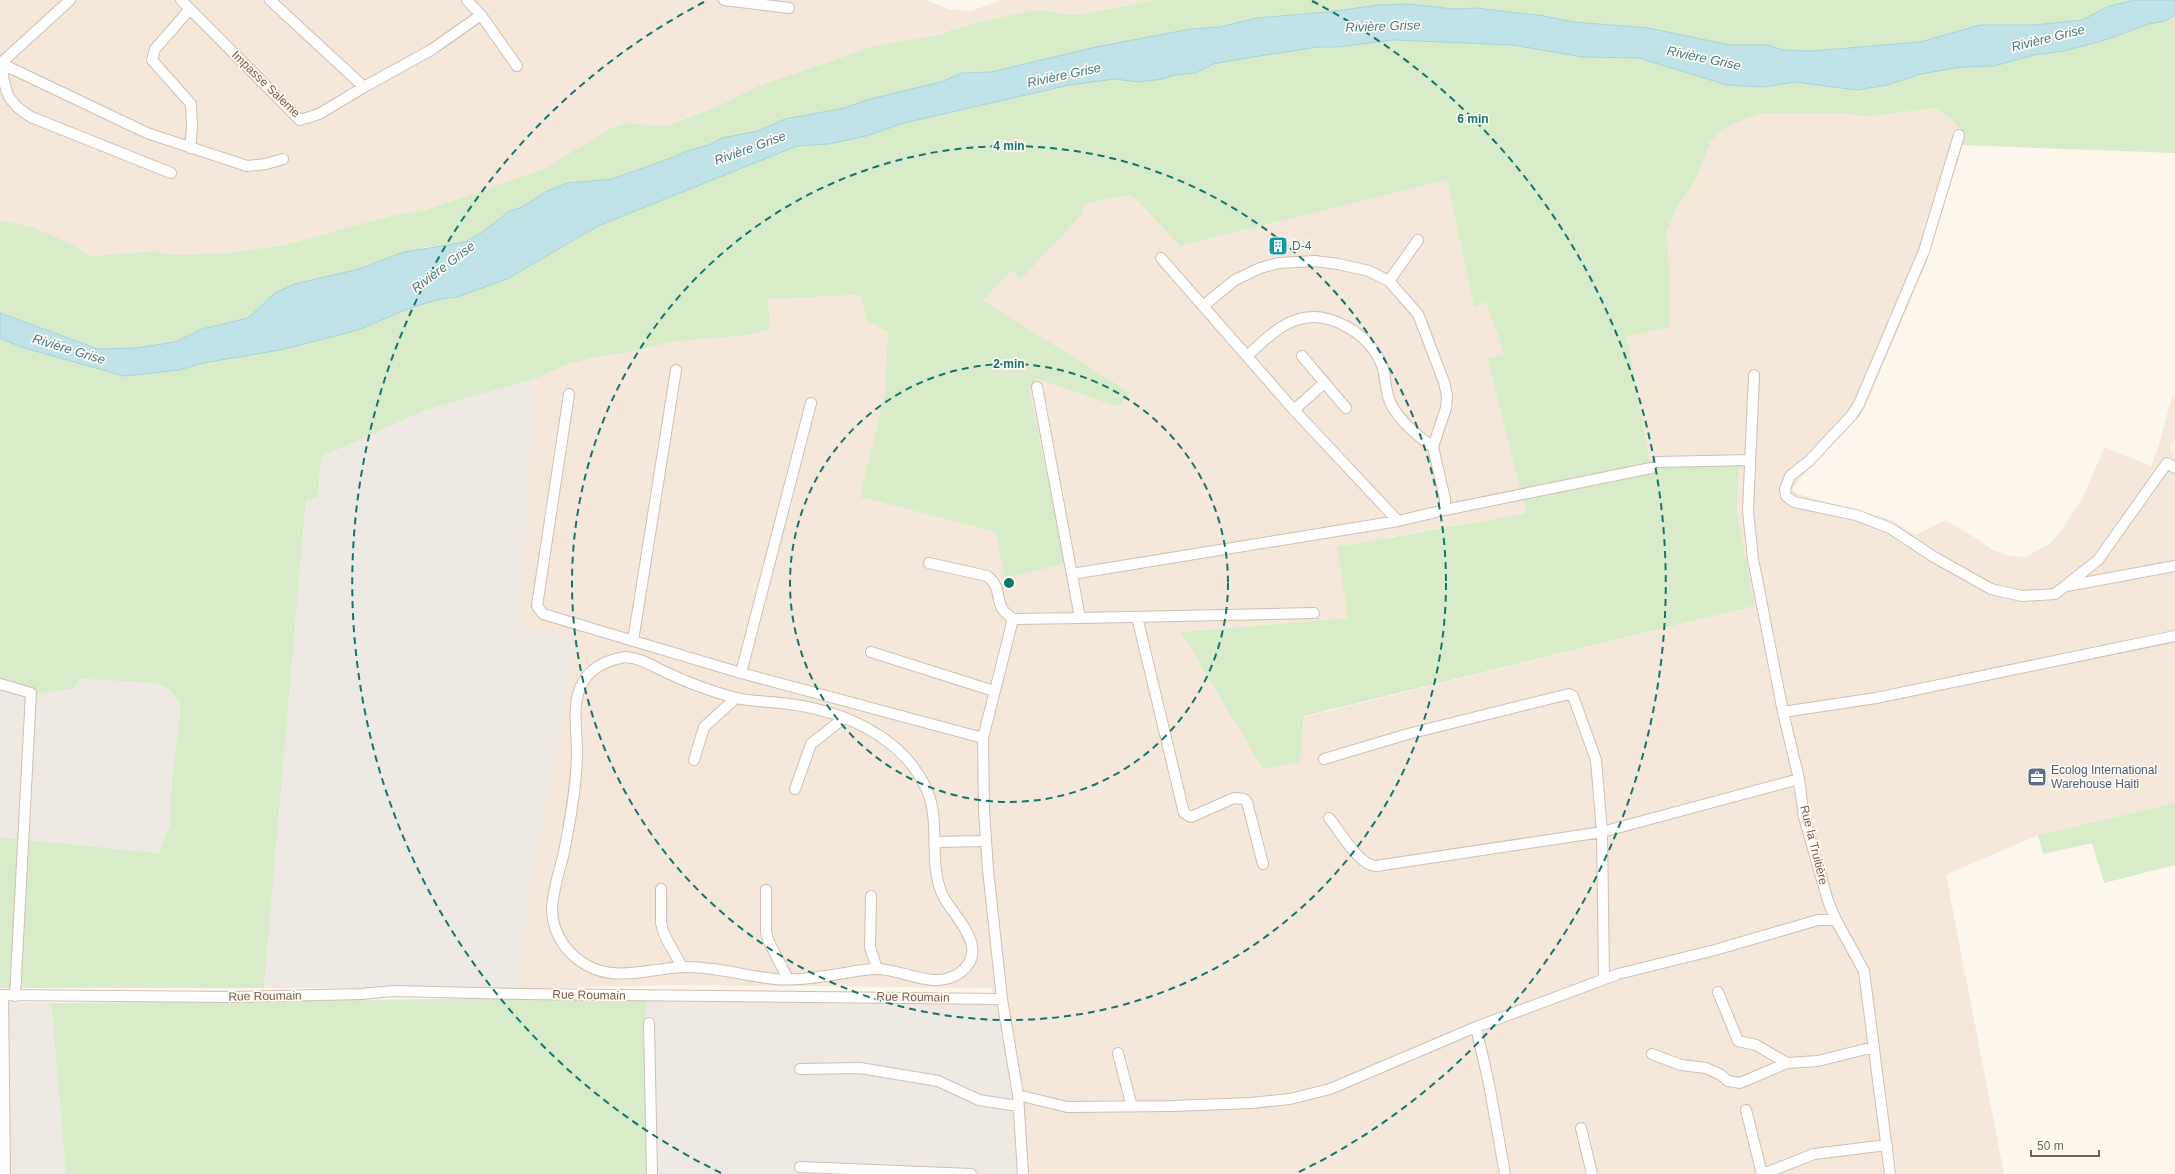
<svg xmlns="http://www.w3.org/2000/svg" width="2175" height="1174" font-family="Arial,sans-serif">
<style>
.residential{fill:#f5e8da}
.industrial{fill:#efe9e4}
.green{fill:#d8ecc9}
.water{fill:#bfe3e8;stroke:#a5d3da}
.lines{fill:none;stroke-linecap:round;stroke-linejoin:round}
.minor-casing{stroke:#d1beb0;stroke-width:12}
.minor{stroke:#fff;stroke-width:10}
.ring{fill:none;stroke:#0f766e;stroke-width:2;stroke-dasharray:7 5}
.labels{text-anchor:middle;dominant-baseline:central;stroke-width:3.5;stroke-linejoin:round;paint-order:stroke}
.street-label{font-size:12px;fill:#7a5c4d;stroke:#fffaf3}
.culture-label{font-size:12px;fill:#0d838f;stroke:#fffaf3;text-anchor:start}
.service-label{font-size:12px;fill:#4e5e75;stroke:#fffaf3;text-anchor:start}
.water-label{font-size:13px;font-style:italic;fill:#437c86;stroke:#fffaf3}
.centre{fill:#0f766e;stroke:#fffaf3;stroke-width:2}
.ring-label{font-size:12px;text-anchor:middle;font-weight:bold;fill:#0f766e;stroke:#fffaf3;stroke-width:3.5;stroke-linejoin:round;paint-order:stroke}
</style>
<rect width="100%" height="100%" fill="#fdf6ec"/>
<path class="residential" d="M0 0H925L949 9 971 11 1001 0H1155L1084 14 1071 15 1043 10 975 23 756 87 723 104 665 126 625 123 609 129 545 169 426 210 394 215 284 245 228 253 174 255 155 251 90 256 71 244 33 227 7 221H0Z
M1936 108 1949 117 1966 135 1925 266 1862 414 1805 473 1792 489 1798 494 1889 519 1916 535 1945 520 1974 537 1993 550 2010 556 2025 557 2050 544 2065 525 2081 501 2105 447 2151 466 2158 448 2171 400 2175 395V438L2171 449 2175 459V803L2038 835 1946 875 2004 1174H1019L992 1003V988L675 985 518 989 530 886 576 639 519 627 535 379 566 365 592 358 641 350 671 342 750 335 770 329 768 299 860 295 867 321 888 332 885 392 860 497 995 532 1005 578 1066 564 1029 389 1037 379 1118 407 983 300 1013 270 1020 279 1083 204 1132 195 1180 246 1447 180 1474 306 1486 302 1504 354 1487 359 1526 513 1389 537 1348 618 1181 632 1263 769 1300 761 1304 717 1755 606 1737 512 1739 465 1651 468 1627 335 1669 264 1667 232 1679 203 1690 189 1698 175 1710 143 1719 131 1748 118 1763 113H1844L1859 116H1874Z"/>
<path class="industrial" d="M535 379 519 626 577 639 530 886 518 989 264 988 306 500 318 497 321 457 426 410Z
M80 679 155 683 169 689 180 701V716L172 776 170 824 159 853 0 837V689L37 694 71 689Z
M646 997 992 1003 1001 1017 1014 1103 1019 1174H646Z
M0 1002 51 1003 66 1174H0Z"/>
<path class="green" d="M1155 0H2135L2109 6 2082 20 2034 25H1980L1920 42 1813 51 1783 50 1768 45H1730L1648 28 1573 22 1544 16 1476 8 1454 9 1408 4 1379 5 1328 12 1257 18 1220 27 1191 29 1096 47 991 72 962 73 941 82 866 100 845 108 785 119 758 131 722 138 709 145 687 151 674 157 612 179 568 183 547 191 522 207 508 212 484 231 465 242 426 247 368 264 355 270 288 287 269 298 248 318 202 329 175 342 137 348 99 349 0 313V221H7L33 227 71 244 90 256 155 251 174 255 228 253 284 245 394 215 426 210 544 169 609 129 625 123 666 126 723 104 756 87 875 46 932 36 975 23 1029 11 1043 10 1071 15 1084 14Z
M2175 15V153L1962 145 1966 135 1949 117 1936 108 1874 116H1859L1844 113H1763L1748 118 1719 131 1710 143 1698 175 1690 189 1679 203 1667 232 1669 264 1670 313 1668 328 1627 336 1651 468 1739 465 1737 512 1755 606 1304 716 1300 762 1263 769 1181 632 1348 618 1337 547 1526 513 1487 359 1504 354 1486 302 1474 307 1447 180 1180 246 1132 195 1083 204 1082 214 1020 280 1013 270 983 300 1130 393 1118 407 1037 379 1029 389 1066 564 1005 578 995 532 860 497 885 392 888 332 867 321 860 295 768 299 770 329 750 335 671 342 641 350 592 358 566 365 535 379 426 410 321 457 318 497 306 500 264 988H0V837L159 853 170 824 172 776 180 716V701L169 689 155 683 80 679 72 689 37 694 0 689V338L21 347 58 356 87 366 132 375 179 370 203 363 280 350 358 330 410 308 440 299 457 297 520 272 600 225 797 146 829 144 866 136 904 123 1069 85 1115 79 1138 82 1163 79 1174 75 1196 73 1213 64 1247 58 1317 47H1338L1393 40 1513 45 1583 57 1639 58 1727 85 1763 87 1795 82 1857 90 1887 85 1921 74 1961 67 1994 66 2034 55 2063 51 2102 41 2149 24 2165 21Z
M2175 803V865L2104 883 2092 843 2043 854 2038 835Z
M646 997V1174H66L51 1003Z"/>
<path class="water" d="M2135 0H2175V15L2165 21 2149 24 2102 41 2063 51 2034 55 1994 66 1961 67 1921 74 1887 85 1857 90 1795 82 1763 87 1727 85 1639 58 1583 57 1513 45 1393 40 1338 47H1317L1247 58 1213 64 1196 73 1174 75 1163 79 1138 82 1115 79 1069 85 904 123 866 136 829 144 797 146 600 225 507 279 457 297 440 299 410 308 358 330 280 350 203 363 179 370 124 376 21 347 0 338V313L98 349 137 348 175 342 202 329 248 318 275 293 295 284 355 270 404 252 465 242 484 231 508 212 522 207 547 191 568 183 612 179 674 157 687 151 709 145 722 138 758 131 785 119 845 108 866 100 941 82 962 73 991 72 1096 47 1191 29 1220 27 1257 18 1328 12 1379 5 1408 4 1454 9 1476 8 1544 16 1573 22 1648 28 1730 45H1768L1783 50 1813 51 1920 42 1980 25H2034L2082 20 2109 6Z"/>
<g class="lines">
<g class="minor-casing">
<path id="minor" d="M181 0 300 120 319 114 364 87
M270 0 364 87 431 50 481 15 467 0
M724 0 789 8
M190 9 155 49 152 60 191 104 192 127 190 148
M481 15 517 66
M0 63 147 133 247 166 266 164 283 159
M1 63C5 91 6 102 31 117L171 173
M1 63 70 0
M1959 135 1924 251 1859 404 1852 415 1809 461 1790 476 1785 489 1786 496 1794 502 1856 515 1890 528 1934 557 1991 589 2022 596 2055 594 2098 560 2167 463 2175 468
M1161 258 1294 410 1398 521
M1389 281 1418 240
M1247 356C1262 343 1276 327 1296 320 1328 309 1368 333 1381 363 1387 376 1384 391 1391 404 1400 422 1418 436 1433 447
M1302 356 1346 408
M1754 375 1748 511 1753 559 1783 712 1799 779 1804 817 1828 901 1836 920 1864 971 1890 1174
M569 394 537 606 543 614 741 673 983 738
M1294 410 1324 383
M1658 462 1750 460
M1445 510 1651 468
M929 563 987 576C1002 587 995 598 1003 610 1006 614 1010 616 1013 619
M1072 574 1398 521 1445 510V499L1433 447 1446 408 1447 396 1444 382 1418 314 1389 281 1369 271 1338 264 1315 261 1279 263 1260 268 1235 280 1203 306
M2067 586 2175 566
M1137 617 1184 813 1191 817 1234 798 1244 799 1247 802 1263 864
M1080 618 1314 613
M633 641 676 370
M871 652 994 691
M625 657C643 658 655 668 672 675 691 684 711 691 732 697 750 702 770 701 789 704 842 711 900 735 925 786 943 821 926 863 944 898 957 920 992 951 958 974 933 990 903 969 877 969 864 969 851 972 839 974 818 977 797 981 775 979 746 976 717 967 687 967 662 967 636 976 611 973 594 971 578 962 567 949 558 938 552 923 552 908 553 889 560 870 564 852 570 821 576 789 577 757 578 732 570 704 583 682 592 666 608 660 625 657Z
M741 673 811 403
M0 684 31 693 15 996
M1783 712 1876 698 2175 636
M1324 759 1408 734 1569 694 1573 696 1596 760 1602 832 1604 979
M694 760 704 727 736 698
M795 789 811 744 844 718
M1329 818C1340 831 1359 866 1376 866L1602 832 1799 779
M936 842 985 841
M661 889V923L664 934 682 967
M766 890V932L768 940 788 979
M871 896 870 947 877 969
M1718 992 1738 1041 1756 1045 1787 1063
M0 995 233 997 362 994 393 991 521 994 1002 999
M3 995 5 1174
M649 1023 652 1174
M1476 1027 1489 1084 1505 1174
M1118 1053 1132 1107
M1652 1054 1681 1065 1706 1068 1721 1075 1728 1081 1740 1083 1787 1063 1818 1061 1874 1047
M800 1069 860 1068 938 1081 979 1100 1018 1106
M1018 1095 1067 1107 1172 1106 1251 1103 1290 1099 1330 1089 1476 1027 1618 974 1715 950 1818 920H1836
M1746 1110 1762 1174
M1581 1128 1592 1174
M800 1167 971 1174
M1023 1174 1018 1095 1002 999 988 870 984 809 983 738 1013 619 1080 618 1037 387
M1763 1174 1814 1154 1887 1145"/>
</g>
<use href="#minor" class="minor"/>
</g>
<g class="ring">
<circle cx="1009" cy="583" r="219"/>
<circle cx="1009" cy="583" r="437"/>
<path d="M721 1173A656 656 0 0 1 706 1M1312 1A656 656 0 0 1 1297 1173"/>
</g>
<defs>
<g id="building-square" transform="scale(1)"><rect x="-9" y="-9" width="18" height="18" rx="4" fill="#0f9aa8" stroke="#fffaf3"/><path d="M-4-6H4V6H1V3H-1V6H-4ZM-2.5-4.3h1.7v1.8h-1.7ZM.8-4.3h1.7v1.8H.8ZM-2.5-1h1.7V.8h-1.7ZM.8-1h1.7V.8H.8Z" fill="#fff"/></g>
<g id="office-square" transform="scale(1)"><rect x="-9" y="-9" width="18" height="18" rx="4" fill="#5c6f8a" stroke="#fffaf3"/><path d="M-6-3h4V-5.5h4V-3h4V5H-6ZM-1-4.5V-3h2v-1.5ZM-6 0V1H6V0Z" fill="#fff"/></g>
</defs>
<g fill-rule="evenodd">
<use href="#building-square" x="1278" y="246"/>
<use href="#office-square" x="2037" y="777"/>
</g>
<g class="labels">
<g class="street-label">
<text transform="translate(266 84) rotate(44)">Impasse Saleme</text>
<text transform="translate(1814 845) rotate(76)">Rue la Truitière</text>
<text transform="translate(589 995) rotate(1)">Rue Roumain</text>
<text transform="translate(265 996) rotate(-1)">Rue Roumain</text>
<text transform="translate(913 997) rotate(1)">Rue Roumain</text>
</g>
<g class="culture-label">
<text x="1292" y="246">D-4</text>
</g>
<g class="service-label">
<text x="2051" y="770">Ecolog International<tspan x="2051" dy="14">Warehouse Haiti</tspan></text>
</g>
<g class="water-label">
<text transform="translate(1383 26) rotate(-2)">Rivière Grise</text>
<text transform="translate(2048 38) rotate(-14)">Rivière Grise</text>
<text transform="translate(1704 58) rotate(12)">Rivière Grise</text>
<text transform="translate(1064 75) rotate(-12)">Rivière Grise</text>
<text transform="translate(750 148) rotate(-20)">Rivière Grise</text>
<text transform="translate(443 267) rotate(-37)">Rivière Grise</text>
<text transform="translate(69 349) rotate(17)">Rivière Grise</text>
</g>
</g>
<circle cx="1009" cy="583" r="6" class="centre"/>
<g class="ring-label">
<text x="1473" y="123">6 min</text>
<text x="1009" y="150">4 min</text>
<text x="1009" y="368">2 min</text>
</g>
<path d="M2031 1150v6h68v-6" fill="none" stroke="#7a5c4d" stroke-width="2"/>
<text x="2037" y="1150" font-size="12" fill="#7a5c4d" stroke="#fffaf3" stroke-width="3" paint-order="stroke">50 m</text>
</svg>
